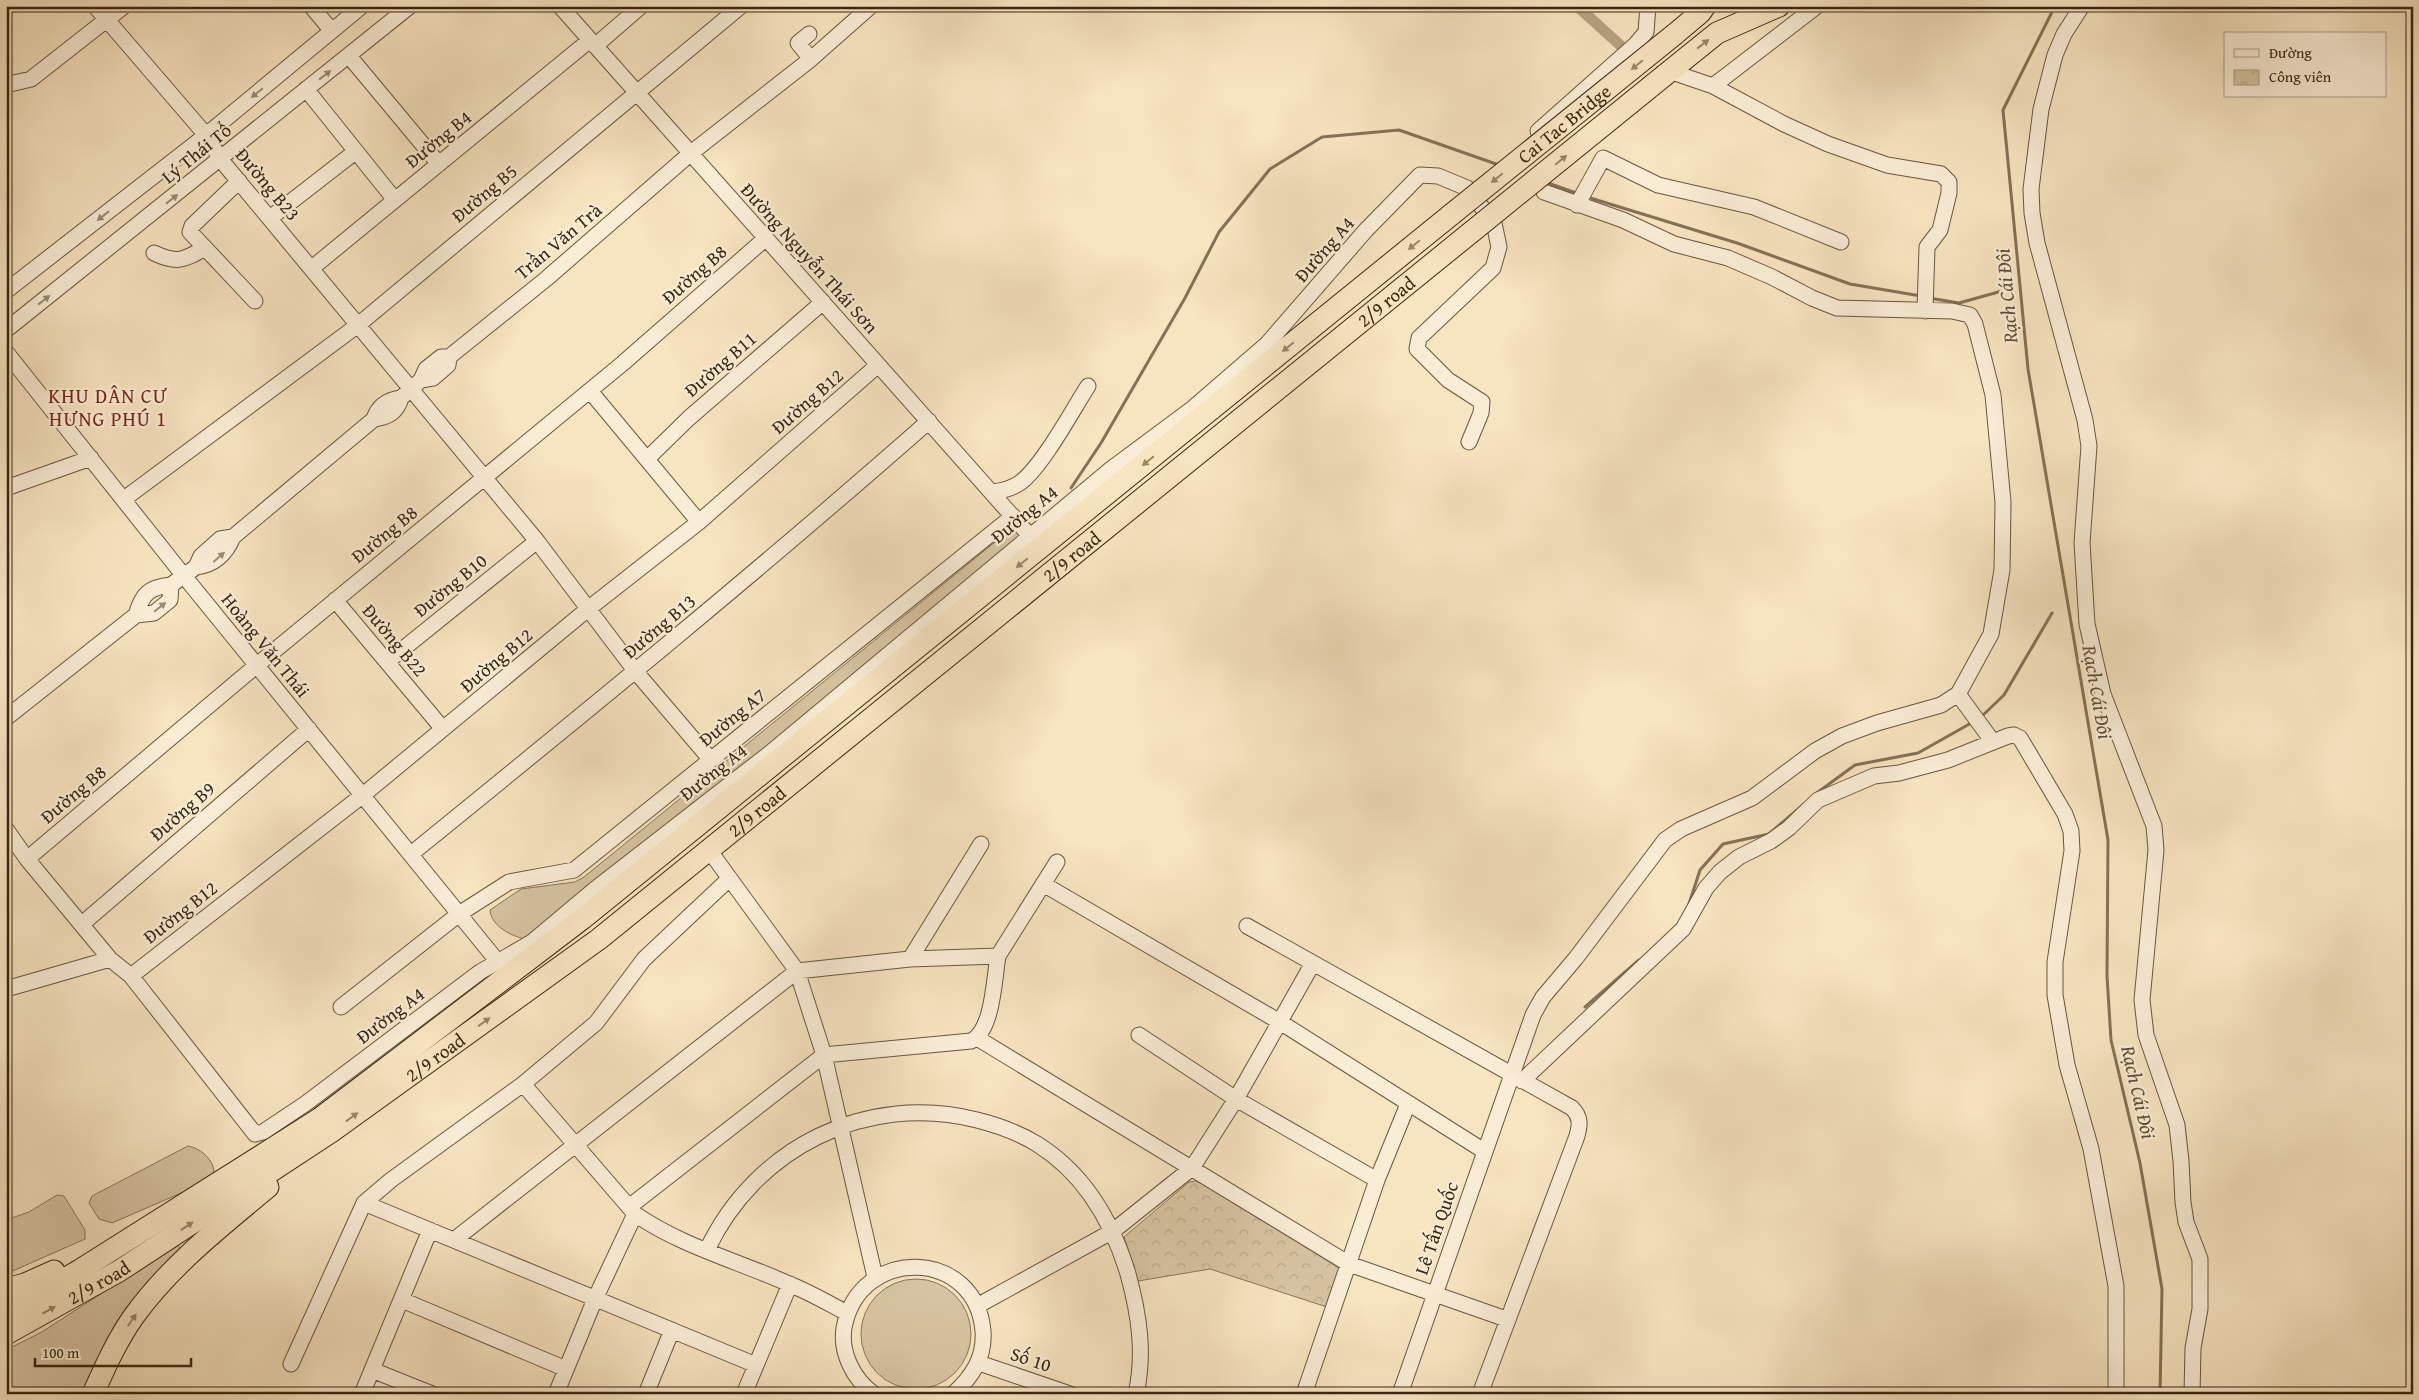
<svg xmlns="http://www.w3.org/2000/svg" width="2419" height="1400" font-family="'Gentium Book Plus',serif">
<style>
.grass{fill:#d7c4a2;stroke:#887559}
.park{fill:url(#park-crowns);stroke:#887559}
.lines{fill:none;stroke-linecap:round;stroke-linejoin:round}
.stream{stroke:#847156;stroke-width:3}
.canal{stroke:#b6a384;stroke-width:11}
.minor-casing{stroke:#68563c;stroke-width:17}
.highway-casing{stroke:#382610;stroke-width:23}
.minor{stroke:#faedd6;stroke-width:15}
.highway{stroke:#f7e4c0;stroke-width:21}
.highway-bridge-casing{stroke:#382610;stroke-width:23;stroke-linecap:butt}
.highway-bridge{stroke:#f7e4c0;stroke-width:21}
.oneway{fill:#988568}
.oneway2{fill:#998a73}
.labels{text-anchor:middle;dominant-baseline:central;stroke-width:4.5;stroke-linejoin:round;paint-order:stroke}
.street-label{font-size:19px;fill:#382610;stroke:#faedd6}
.water-label{font-size:20px;font-style:italic;fill:#5e4c33;stroke:#faedd6}
.neighbourhood-label{font-size:20px;letter-spacing:1px;fill:#7a1f14;stroke:#faedd6}
</style>
<defs>
<pattern id="park-crowns" width="20" height="18" patternUnits="userSpaceOnUse" patternTransform="scale(1.25)"><rect width="20" height="18" fill="#d7c4a2"/><path d="M2 6a3 3 0 1 1 6 0M12 15a3 3 0 1 1 6 0" fill="none" stroke="#b9a88a"/></pattern>
</defs>
<rect width="100%" height="100%" fill="#f7e4c0"/>
<filter id="stains"><feTurbulence type="fractalNoise" baseFrequency=".004" numOctaves="4"/><feColorMatrix values="0 0 0 0 .2 0 0 0 0 .09 0 0 0 0 .02 0 0 0 .5 -.17"/></filter>
<radialGradient id="worn" r=".72"><stop offset=".6" stop-color="#630" stop-opacity="0"/><stop offset="1" stop-color="#630" stop-opacity=".3"/></radialGradient>
<path class="grass" d="M1011 529H1017L1022 540 568 908 525 939C511 936 491 926 490 910L521 889 575 882 584 877Z
M188 1146C202 1148 221 1166 211 1180L112 1223 99 1219 89 1203 92 1196Z
M57 1195 64 1196 85 1230V1239L6 1274V1220L29 1212Z
M177 1244 181 1249 88 1394H6V1350L42 1332Z
M861 1334a55 55 0 1 1 110 0a55 55 0 1 1-110 0Z"/>
<path class="park" d="M1195 1181 1202 1183 1339 1268 1341 1272 1330 1308 1210 1269 1138 1281 1124 1237 1189 1182Z"/>
<g class="lines">
<path class="stream" d="M2055 6 2003 110 2028 369 2108 840 2107 976 2111 1040 2140 1163 2162 1289 2160 1394
M1545 182 1579 194
M1587 197 1737 243 1850 284 1921 296
M1929 298 1959 303 2002 291
M1071 488 1101 443 1185 298 1219 232 1270 169 1322 137 1399 130 1499 165
M1981 717 2004 695 2052 613
M1814 795 1855 765 1918 753 1973 722
M1688 907 1700 870 1723 844 1769 834 1804 804
M1585 1007 1639 960"/>
<path class="canal" d="M1577 6 1620 45"/>
<g class="minor-casing">
<path id="minor" d="M95 6 206 135 221 160 537 541 636 672 711 760
M311 6 332 31
M560 6 1030 536
M2082 6 2064 34 2055 55 2041 109 2031 189 2032 213 2037 243 2085 420 2089 446 2082 543 2087 624 2103 694 2154 826 2156 850 2142 1000 2146 1035 2177 1125 2181 1161 2183 1202 2186 1222 2200 1259V1309L2193 1348 2192 1394
M809 34 798 43 811 59
M595 46 641 6
M349 56 439 164
M1669 71 1713 86 1784 124 1828 144 1887 165 1941 174 1949 182V193L1940 230 1927 247 1925 311
M6 85 31 79 124 6
M1713 86 1817 6
M306 89 395 200
M1538 131 1636 44 1646 32 1648 6
M239 181 192 226 190 232 255 301
M1577 205 1603 158 1658 185 1754 207 1841 242
M270 218 355 152
M154 253C177 264 184 260 205 248
M312 268 590 40
M6 291 200 140 362 6
M6 330 410 6
M6 352 184 576 498 962
M421 380 433 378 448 365 449 357
M590 391 699 522
M401 398 421 380 426 369 441 357H449L546 279 691 153 811 59 871 6
M374 419C378 406 387 400 401 398
M647 459 689 418 823 302
M6 488 91 458
M992 492C1002 491 1012 489 1021 482 1043 465 1072 411 1088 386
M124 499 358 325 741 6
M196 567C214 565 226 554 233 537
M171 585 196 567 201 556 220 539 233 537 374 419C389 417 397 412 401 398
M335 600 443 729
M136 615C142 594 149 587 171 585
M388 661 537 541
M1958 694 1993 742
M6 718 136 615 154 613 170 600 171 585
M6 829 27 859 110 959 131 976 255 1134 263 1132 305 1104 480 972 532 942 594 890 770 753 1111 469 1193 408 1267 344 1366 230 1420 175 1438 176 1467 188 1494 223 1499 247 1493 268 1419 338 1417 349 1448 380 1482 402 1481 413 1469 442
M709 850 797 971 824 1055 875 1277
M411 854C586 712 760 570 929 421
M27 859 257 665 622 364 766 238
M1043 884 1280 1022 1484 1151
M82 924 309 729
M1247 926 1572 1108C1581 1117 1580 1125 1577 1136L1480 1394
M998 956 1057 862
M910 959 981 844
M131 976 363 795 588 609 699 522 878 365
M6 989 110 959
M341 1007 459 914 509 882 574 870 1013 516
M1139 1035 1236 1099 1377 1180
M977 1038 1349 1264 1506 1319
M1522 1081 1683 929 1706 888 1720 872 1739 857 1771 841 1789 828 1818 800 1874 776 1899 773 1948 760 2008 736 2014 735 2020 738 2065 814 2071 831 2072 851 2055 962V995L2067 1065 2091 1149 2116 1286V1394
M523 1084 635 1214C681 1246 738 1261 789 1284 809 1292 828 1303 847 1313
M364 1203 756 1365
M454 1240 797 971 910 959 998 956C994 979 993 1031 971 1041L824 1055 629 1207
M707 1250C755 1148 866 1092 977 1120 997 1125 1019 1133 1037 1144 1085 1174 1112 1221 1128 1274 1139 1314 1145 1353 1136 1394
M402 1300 566 1369
M977 1306 1113 1231 1192 1168 1236 1099 1313 963
M979 1363 1070 1394
M291 1364 364 1203 391 1180 523 1084 596 1023 644 959 729 879
M372 1370 432 1394
M362 1394 430 1230
M556 1394 595 1299 635 1214
M646 1394 672 1330
M744 1394 790 1284
M874 1394C854 1380 840 1353 844 1328 859 1245 976 1248 983 1331 985 1358 972 1377 953 1394
M1304 1394 1377 1180 1408 1104
M1400 1394 1533 1015 1543 997 1576 958 1665 840 1681 829 1752 798 1815 751 1842 736 1877 723 1941 705 1958 694 1962 687 1991 634 2002 570 2003 502 1993 395 1975 324 1970 315 1952 311 1837 308 1812 298 1772 277 1728 258 1674 244 1623 220 1544 192"/>
</g>
<g class="highway-casing">
<g id="highway">
<path d="M1675 34 1700 13 1705 6"/>
<path d="M1665 75 1717 33 1779 6"/>
<path d="M6 1289 25 1284 54 1271"/>
<path d="M6 1313 80 1270 319 1119 582 919 1452 214"/>
<path id="s1" d="M6 1334 119 1271 331 1132 599 939 1469 234"/>
<path d="M93 1394C105 1367 117 1340 134 1316 171 1265 220 1227 268 1187"/>
</g>
</g>
<use href="#minor" class="minor"/>
<use href="#highway" class="highway"/>
<g class="highway-bridge-casing">
<g id="highway-bridge">
<path id="s2" d="M1452 214 1675 34"/>
<path d="M1469 234 1665 75"/>
</g>
</g>
<use href="#highway-bridge" class="highway-bridge"/>
</g>
<defs><path id="oneway-solid" d="M-6-.8H1V-3.2L6.5 0L1 3.2V.8H-6Z" transform="scale(1.25)"/></defs>
<g class="oneway">
<use href="#oneway-solid" transform="translate(1703 44) rotate(-38)"/>
<use href="#oneway-solid" transform="translate(1637 65) rotate(141)"/>
<use href="#oneway-solid" transform="translate(1561 160) rotate(-39)"/>
<use href="#oneway-solid" transform="translate(1497 178) rotate(141)"/>
<use href="#oneway-solid" transform="translate(1414 245) rotate(141)"/>
<use href="#oneway-solid" transform="translate(1288 347) rotate(141)"/>
<use href="#oneway-solid" transform="translate(1148 461) rotate(141)"/>
<use href="#oneway-solid" transform="translate(1022 563) rotate(141)"/>
<use href="#oneway-solid" transform="translate(484 1022) rotate(-36)"/>
<use href="#oneway-solid" transform="translate(352 1117) rotate(-36)"/>
<use href="#oneway-solid" transform="translate(187 1226) rotate(-34)"/>
<use href="#oneway-solid" transform="translate(49 1310) rotate(-29)"/>
<use href="#oneway-solid" transform="translate(132 1320) rotate(-56)"/>
</g>
<g class="oneway2">
<use href="#oneway-solid" transform="translate(325 75) rotate(-38)"/>
<use href="#oneway-solid" transform="translate(257 93) rotate(141)"/>
<use href="#oneway-solid" transform="translate(172 199) rotate(-38)"/>
<use href="#oneway-solid" transform="translate(103 216) rotate(142)"/>
<use href="#oneway-solid" transform="translate(44 300) rotate(-38)"/>
<use href="#oneway-solid" transform="translate(219 557) rotate(-41)"/>
<use href="#oneway-solid" transform="translate(160 607) rotate(-39)"/>
</g>
<g class="labels">
<g class="street-label">
<text stroke="none"><textPath href="#s2" startOffset="144">Cai Tac Bridge</textPath></text>
<text transform="translate(438 139) rotate(-39)">Đường B4</text>
<text transform="translate(196 153) rotate(-39)">Lý Thái Tổ</text>
<text transform="translate(268 184) rotate(50)">Đường B23</text>
<text transform="translate(484 193) rotate(-40)">Đường B5</text>
<text transform="translate(558 241) rotate(-40)">Trần Văn Trà</text>
<text transform="translate(1324 249) rotate(-49)">Đường A4</text>
<text transform="translate(810 258) rotate(48)">Đường Nguyễn Thái Sơn</text>
<text transform="translate(694 274) rotate(-41)">Đường B8</text>
<text stroke="none"><textPath href="#s1" startOffset="1726">2/9 road</textPath></text>
<text transform="translate(720 364) rotate(-41)">Đường B11</text>
<text transform="translate(807 401) rotate(-41)">Đường B12</text>
<text transform="translate(1024 514) rotate(-39)">Đường A4</text>
<text transform="translate(384 534) rotate(-39)">Đường B8</text>
<text stroke="none"><textPath href="#s1" startOffset="1321">2/9 road</textPath></text>
<text transform="translate(450 585) rotate(-39)">Đường B10</text>
<text transform="translate(659 626) rotate(-40)">Đường B13</text>
<text transform="translate(395 640) rotate(50)">Đường B22</text>
<text transform="translate(266 645) rotate(51)">Hoàng Văn Thái</text>
<text transform="translate(496 660) rotate(-40)">Đường B12</text>
<text transform="translate(732 717) rotate(-39)">Đường A7</text>
<text transform="translate(713 772) rotate(-38)">Đường A4</text>
<text transform="translate(73 794) rotate(-40)">Đường B8</text>
<text transform="translate(182 811) rotate(-41)">Đường B9</text>
<text stroke="none"><textPath href="#s1" startOffset="916">2/9 road</textPath></text>
<text transform="translate(180 912) rotate(-38)">Đường B12</text>
<text transform="translate(390 1015) rotate(-37)">Đường A4</text>
<text stroke="none"><textPath href="#s1" startOffset="511">2/9 road</textPath></text>
<text transform="translate(1436 1228) rotate(-71)">Lê Tấn Quốc</text>
<text stroke="none"><textPath href="#s1" startOffset="106">2/9 road</textPath></text>
<text transform="translate(1031 1359) rotate(18)">Số 10</text>
</g>
<g class="water-label">
<text transform="translate(2006 296) rotate(-95)">Rạch Cái Đôi</text>
<text transform="translate(2098 692) rotate(80)">Rạch Cái Đôi</text>
<text transform="translate(2139 1092) rotate(77)">Rạch Cái Đôi</text>
</g>
<g class="neighbourhood-label">
<text x="108" y="395">KHU DÂN CƯ<tspan x="108" dy="23">HƯNG PHÚ 1</tspan></text>
</g>
</g>
<rect width="2419" height="1400" fill="none" stroke="#f7e4c0" stroke-width="25"/>
<rect x="8" y="8" width="2404" height="1385" fill="none" stroke="#382610" stroke-width="2.5"/>
<rect x="12" y="12" width="2394" height="1375" fill="none" stroke="#382610"/>
<rect x="2224" y="32" width="162" height="65" fill="#faedd6" stroke="#ac9d87"/>
<rect x="2234" y="49" width="25" height="8" fill="#faedd6" stroke="#ac9d87"/>
<text x="2269" y="58" font-size="15" fill="#382610">Đường</text>
<rect x="2234" y="70" width="25" height="15" fill="url(#park-crowns)" stroke="#ac9d87"/>
<text x="2269" y="82" font-size="15" fill="#382610">Công viên</text>
<path d="M35 1358v8h156v-8" fill="none" stroke="#382610" stroke-width="2.5"/>
<text x="42" y="1358" font-size="15" fill="#382610" stroke="#faedd6" stroke-width="4" paint-order="stroke">100 m</text>
<rect width="100%" height="100%" filter="url(#stains)"/>
<rect width="100%" height="100%" fill="url(#worn)"/>
</svg>
